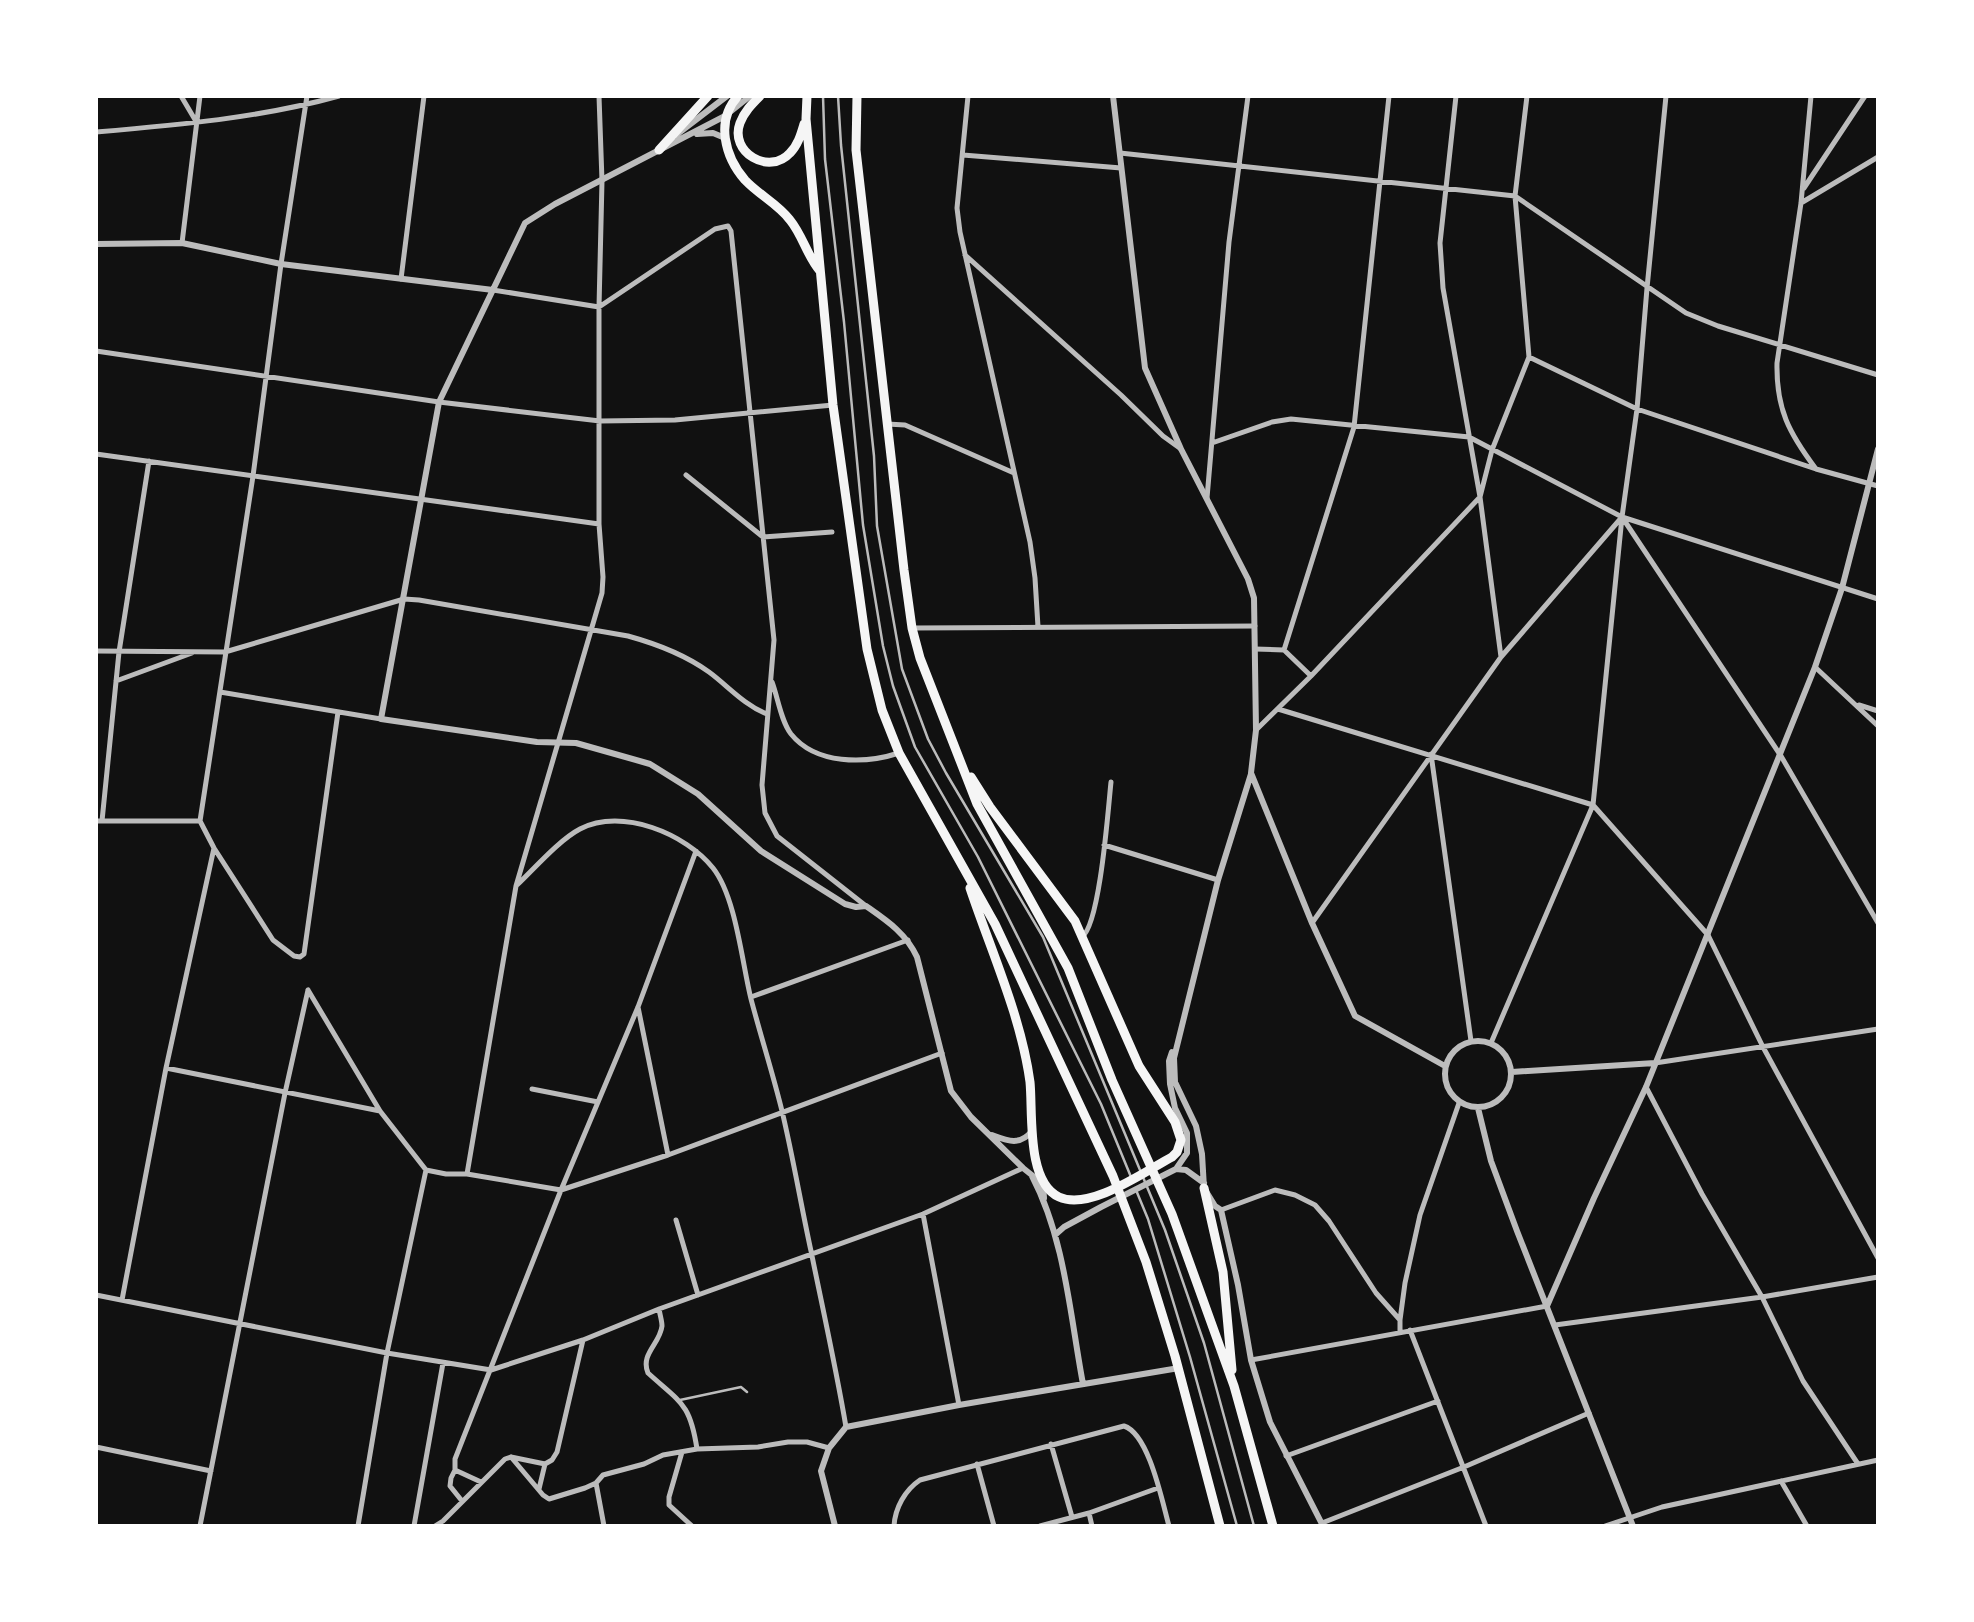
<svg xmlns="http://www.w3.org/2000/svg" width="1974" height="1622" font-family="Helvetica,sans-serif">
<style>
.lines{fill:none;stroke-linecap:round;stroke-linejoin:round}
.service{stroke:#bcbcbc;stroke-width:2.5}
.minor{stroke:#bcbcbc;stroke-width:5}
.tertiary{stroke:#bcbcbc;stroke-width:6}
.trunk{stroke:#f5f5f5;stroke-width:9}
</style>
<rect width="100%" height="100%" fill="#111"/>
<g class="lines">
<path class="service" d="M823 96 825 159 844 322 863 525 883 646 893 686 915 747 978 857 1101 1104 1131 1177
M838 96 841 145 874 456 877 526 902 669 928 739 946 773 1043 937 1165 1230 1204 1343 1254 1526
M1136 1190 1148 1219 1190 1357 1237 1526
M680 1400 741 1387 747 1392"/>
<path class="minor" d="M181 96 197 123
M307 96 281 264 253 476 200 821 214 848 273 940 294 956 300 957 304 954 338 712
M968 96 957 208 960 232 1030 542 1035 578 1038 627
M1456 96 1440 243 1443 288 1480 497 1501 657
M1811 96 1801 203 1777 363C1776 409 1789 433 1816 469
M96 132C178 125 260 118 339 96
M1120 153 1515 196 1686 313 1718 326 1878 375
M963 155 1121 168
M1804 188 1865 96
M1801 203 1878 157
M182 243 200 96
M965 255 1121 395 1163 436 1181 449
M401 279 424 96
M493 290 599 307 715 229 728 226 731 231 774 640 762 785 765 813 777 836 866 906
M96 351 439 402 600 421 675 420 833 405
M1529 357 1637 409 1816 469 1878 486
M887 424 905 425 1014 473
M1212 443 1272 422 1291 419 1469 437 1622 517 1878 599
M96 454 599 524
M686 475 763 537 832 532
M1207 498 1229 242 1248 96
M912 628 1255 626
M1255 649 1284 650 1311 676
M1284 650 1354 427 1389 96
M96 651 225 652 404 599 419 600 628 636C657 644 684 654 709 672 728 686 744 705 767 714
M1815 667 1878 726
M116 681 192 653
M772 682C778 698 781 721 791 734 816 765 865 764 899 753
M220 692 381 719
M1859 705 1878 711
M1278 709 1593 805 1708 935 1763 1047 1878 1258
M1256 730 1311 676 1480 497 1492 450 1529 357 1515 196 1527 96
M1431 754 1471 1041
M96 821H200
M102 821 119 652 149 461
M1104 845 1218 880
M517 885C534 869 559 840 580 829 622 807 686 834 713 868 736 897 742 963 751 999 761 1037 773 1074 782 1111 793 1157 801 1205 811 1251 823 1310 836 1368 846 1427
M1312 923 1501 657 1622 517 1781 756 1878 923
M1082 937C1100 924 1108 810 1111 782
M308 990 380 1111 426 1170 446 1174H467L561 1190 668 1155 942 1053
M751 997 908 940
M638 1007 668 1155
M1491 1043 1593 805 1622 517 1637 409 1647 288 1666 96
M1655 1063 1878 1029
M166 1068 380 1111
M1646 1087 1702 1194 1762 1297 1803 1381 1858 1464
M532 1089 598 1102
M467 1174 516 886 602 593 603 577 599 524V307L602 181 599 96
M1221 1210 1275 1190 1295 1195 1315 1205 1329 1221 1376 1293 1400 1320V1332
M923 1214 959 1405
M676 1220 698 1295
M96 1295 387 1353 491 1370 583 1340 659 1309 923 1214 1023 1168
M122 1300 166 1068 214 848
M659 1309C660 1315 662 1321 662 1326 660 1344 640 1354 648 1373 681 1403 690 1403 697 1449
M1400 1320 1405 1283 1420 1215 1459 1103
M1555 1325 1762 1297 1878 1277
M1410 1330 1486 1526
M1251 1360 1547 1306
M1051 1444 1072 1517
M96 1447 211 1471
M682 1452 669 1497V1505L692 1526
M1286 1456 1438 1401
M511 1457 543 1495 549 1499 585 1488 596 1483 603 1475 644 1464 663 1455 697 1449 758 1447 788 1442H807L829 1448
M977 1464 994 1526
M455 1470 451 1478 450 1486 462 1501
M1781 1481 1807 1526
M481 1482 455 1470V1459L561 1190 638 1007 696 851
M596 1483 604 1526
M539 1489 545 1464 552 1460 557 1452 583 1340
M1089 1513 1158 1488
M1322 1523 1464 1467 1589 1413
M200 1526 285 1093 308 990
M358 1526 387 1353 426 1170
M414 1526 443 1363
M435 1526 443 1521 505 1459 511 1457 545 1464
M894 1526C895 1508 905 1490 920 1480L1124 1426C1149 1434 1162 1501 1169 1526
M1040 1526 1089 1513 1092 1526
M1605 1526 1662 1507 1878 1460"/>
<path class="tertiary" d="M750 96 725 116 555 204 525 223 439 402 381 719 537 742 576 743 650 764 698 794 761 851 845 904 856 907 866 906C886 920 906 933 917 957L951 1091 971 1117 1023 1168 1043 1184 1044 1198
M1113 96 1145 368 1181 449 1248 579 1254 598 1256 730 1251 773 1312 923 1355 1016 1445 1066
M697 134 713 133 725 138
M676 135 727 96
M96 244 182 243 281 264 493 290
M1251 774 1218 880 1174 1058 1175 1082 1196 1126 1202 1154 1204 1188 1215 1206 1221 1210 1238 1285 1251 1360 1270 1422 1323 1526
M1445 1074a33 33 0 1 1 66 0a33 33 0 1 1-66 0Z
M1512 1072 1655 1063
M1478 1108 1491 1161 1517 1231 1633 1526
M992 1135C1008 1141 1020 1146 1032 1131
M1176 1169 1186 1170 1204 1183
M1032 1176C1065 1239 1070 1315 1083 1384
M1055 1235 1064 1227 1101 1207 1176 1169 1187 1153V1133L1175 1108 1170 1084 1169 1061 1172 1052
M1547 1306 1594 1198 1646 1087 1815 667 1842 588 1878 449
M835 1526 821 1471 829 1448 846 1427 959 1405 1179 1368"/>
<path class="trunk" d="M738 96C715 121 725 157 745 180 759 195 778 204 790 220 803 236 807 256 820 271
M760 96C752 104 744 112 740 123 729 152 769 176 790 153 798 145 801 134 804 124
M807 96 806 119 833 405 867 649 882 710 899 753 995 924 1113 1176 1146 1262 1175 1356 1220 1526
M857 96 856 150 904 570 912 628 920 658 977 804 1068 968 1112 1080 1172 1214 1234 1386 1273 1526
M659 150 708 96
M970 888C991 951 1021 1016 1030 1082 1033 1112 1026 1182 1059 1197 1090 1211 1144 1172 1172 1157L1177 1152 1181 1140 1175 1122 1139 1066 1075 921 990 807 971 777
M1204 1188 1223 1272 1232 1370"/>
</g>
<rect width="1974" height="1622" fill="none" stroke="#ffffff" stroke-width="196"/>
</svg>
